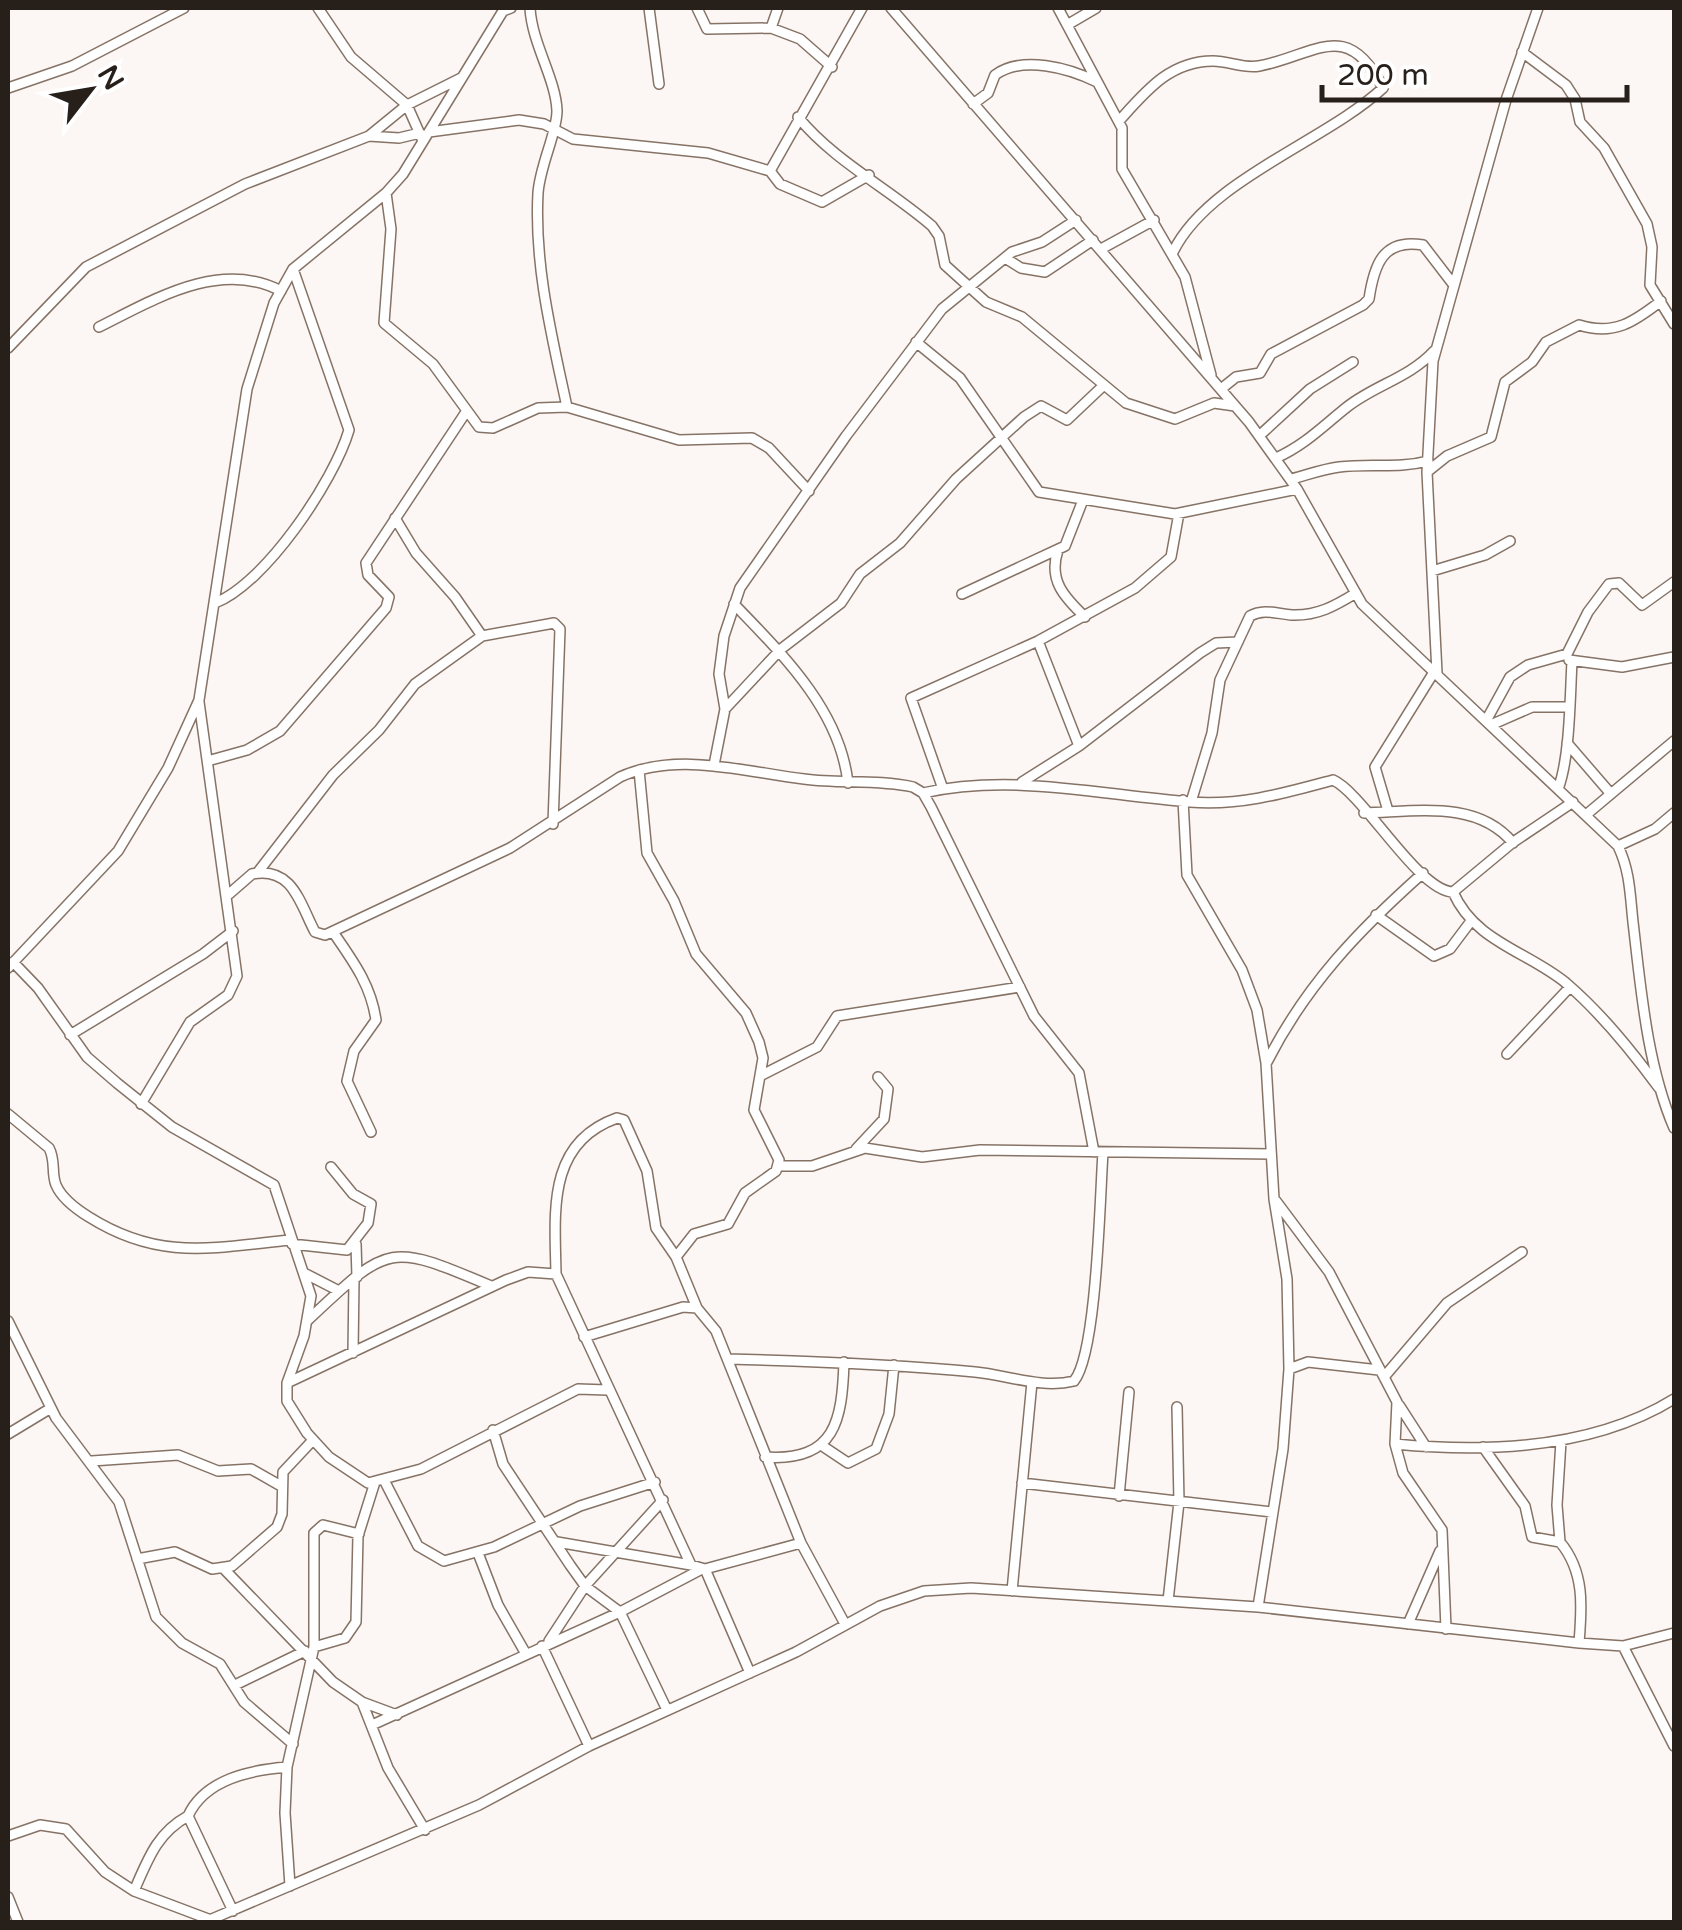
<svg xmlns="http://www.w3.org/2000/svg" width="1682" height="1930" font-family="'Varela Round',sans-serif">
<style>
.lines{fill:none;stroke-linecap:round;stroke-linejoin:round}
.minor-casing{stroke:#867366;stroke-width:12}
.minor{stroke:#fff;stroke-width:9}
</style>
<rect width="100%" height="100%" fill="#fcf7f4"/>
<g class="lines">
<g class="minor-casing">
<path id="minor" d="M318 8 351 57 407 105 423 141
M530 8C532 44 556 79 557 111 557 133 540 165 538 193 534 265 552 337 567 407
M649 8 659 84
M697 8 707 29 771 28 800 39 832 67
M862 8 770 171 780 184 822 202 869 175
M891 8 1249 422 1297 489 1362 604 1618 846C1630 871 1630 894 1633 922 1641 990 1647 1065 1674 1128
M1058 8 1122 128V169L1185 277 1211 375
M1067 25 1096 8
M771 28 778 8
M1522 52 1566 85 1575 99 1580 122 1604 148 1647 224 1652 247 1650 285 1674 324
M8 88 72 66 184 8
M973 104 988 93 995 75C1022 55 1069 68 1097 82
M798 117C834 161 888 188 932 226L939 236 945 265 986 302 1022 317 1126 403 1175 419 1214 403 1235 406
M1119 121C1146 91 1170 61 1213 61 1229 61 1244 69 1259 66 1314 56 1347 16 1383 88 1326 141 1208 180 1173 252
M429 132 519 120 544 124 573 139 708 153 770 171
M369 136 399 138 420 133
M386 193 391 229 384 323 433 364 479 427 493 428 538 408 567 407 679 440 752 438 769 448 809 491
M1101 249 1154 220
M1005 258 1021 268 1045 272 1093 240
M99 327C155 299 220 259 281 291
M916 342 960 378 1039 492 1175 514 1297 489
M8 348 86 267 245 184 369 136 407 105 461 78
M1221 389 1236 377 1260 373 1271 354 1363 305 1369 299C1374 265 1383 238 1423 245L1453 284
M1259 436 1310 389 1353 362
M1276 458C1305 445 1323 426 1347 407 1375 385 1409 378 1434 351
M1427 472 1447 456 1491 437 1505 382 1532 362 1546 342 1579 325C1614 336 1634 322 1661 301
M1291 479C1307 475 1323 469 1339 467 1370 463 1398 469 1428 461
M395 518 416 553 455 597 482 636 554 623 560 629 553 824
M1058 550C1048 580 1064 597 1085 617
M1432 571 1485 555 1510 541
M962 594 1065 546 1083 500
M215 603C265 584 334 481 349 430L293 269
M734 604C782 654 840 710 848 783
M1038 641 1079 746
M1569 660 1622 667 1674 657
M1437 673 1427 472 1433 361 1506 100 1538 8
M725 709 781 649 841 603 860 574 900 543 956 479 1024 417 1041 406 1067 420 1104 385
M1487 719 1510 677 1528 665 1567 654 1588 612 1609 584 1619 583 1642 605 1674 582
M1493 724 1532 707H1568
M1567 743 1611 794
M211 760 247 750 280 731 386 608 389 597 368 575 366 563 466 412
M714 765 725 709 719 674 724 636 740 588 846 436 942 309 1012 252 1042 242 1076 220
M639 770 647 853 674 901 696 954 746 1013 759 1042 763 1058 754 1110 779 1160 776 1171 745 1193 728 1224 694 1234 676 1257
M1022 782 1079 746 1200 653 1216 643 1238 642
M943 789 911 698 1038 641 1135 588 1171 557 1179 513
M1558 789C1570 758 1570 697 1572 661
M923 793C1013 773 1100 795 1190 802 1241 806 1285 793 1333 780 1363 793 1418 891 1453 892L1512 843 1573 802
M1183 800 1187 875 1242 970 1257 1010 1266 1063 1274 1199 1287 1279 1289 1369 1283 1449 1258 1607
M1191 802 1212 733 1220 680 1250 616C1264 608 1277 614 1292 615 1317 616 1335 606 1356 593
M1388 811 1375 767 1434 672
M1364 813C1414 812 1477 799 1513 843
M1587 814 1674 741
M1618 846 1655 829 1674 813
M258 872 333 775 379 730 415 684 482 636
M1453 892C1475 942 1527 951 1566 983 1602 1014 1631 1050 1659 1088
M229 894 252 874C293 866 300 904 315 932L325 935 510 848 620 777C678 751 745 772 804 779 840 784 877 779 913 787L923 793 931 807 1034 1016 1079 1073 1094 1152
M1376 915 1434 956 1450 949 1471 921
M333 932C353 961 371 985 376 1020L354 1051 347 1081 371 1132
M13 962 38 988 87 1057 117 1083 172 1127 274 1185 311 1296 304 1336 287 1383V1401L307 1433 329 1457 368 1483 421 1469 578 1389 607 1390
M8 968 118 851 168 768 199 700 247 389 274 303 293 269 386 193 403 174 503 11 511 8
M70 1035 203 954 233 931
M1507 1054 1570 987
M1267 1062C1306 985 1359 930 1423 873
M762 1075 817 1047 837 1016 1020 987
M141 1104 190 1022 228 995 237 976 199 702
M8 1114 49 1148C56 1161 51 1173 56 1185 62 1199 76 1209 89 1217 159 1261 211 1248 290 1240
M856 1149 884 1119 888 1089 878 1077
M778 1166H812L865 1148 922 1157 980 1150 1271 1154
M1276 1201 1329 1272 1397 1402 1395 1444 1403 1473 1442 1530 1446 1629
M292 1244 347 1250 368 1223 371 1204 353 1194 331 1167
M356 1244 357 1277
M306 1274 339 1291
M556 1274C555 1213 546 1143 617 1118L624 1120 647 1171 656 1228 676 1257 697 1308
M308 1320C389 1244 388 1242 491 1286
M8 1321 56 1418 119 1502 156 1617 182 1643 220 1664 244 1702 293 1744
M584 1337 683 1307 697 1308 716 1331 801 1543 845 1624
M353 1353 354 1279
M728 1359C811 1361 893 1364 975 1372 1007 1375 1042 1389 1074 1381 1097 1354 1100 1195 1103 1152
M1289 1369 1308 1362 1379 1370
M1384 1377 1447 1303 1522 1252
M287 1383 506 1280 528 1272 556 1274 691 1565 705 1569 801 1543
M1399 1405 1426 1447
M493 1430 503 1464 570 1565 585 1586 620 1612 667 1710
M8 1434 51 1408
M1395 1444C1488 1453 1593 1449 1674 1399
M821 1445 848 1463 876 1449 889 1414 894 1365
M1483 1447 1525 1506 1532 1537 1560 1542C1585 1572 1582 1607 1579 1643
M765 1457C836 1462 842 1420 844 1362
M92 1461 178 1455 218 1471 251 1469 281 1486
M384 1480 418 1546 444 1561 494 1547 580 1506 655 1482
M1022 1483 1272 1512
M1119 1496 1129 1392
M557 1542 691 1565
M1560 1542 1557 1505 1561 1441
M478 1553 498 1605 526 1654
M137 1559 175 1552 212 1569 232 1566 277 1527 282 1514 283 1472 313 1440
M224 1569 333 1682 362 1702 388 1768 425 1830
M705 1569 750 1673
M1012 1591 1032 1382
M1168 1601 1179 1502 1177 1407
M1408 1624 1440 1551
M549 1641 585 1586 663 1500
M542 1646 589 1746
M1623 1646 1674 1746
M314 1647 345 1638 356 1622 358 1536 375 1482
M235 1685 305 1651
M362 1702 397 1715
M372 1725 620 1612 700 1570
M8 1836 40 1825 66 1829 105 1872 134 1891 211 1920
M290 1886 285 1813 287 1767 314 1647V1533L323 1525 359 1534
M134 1891C148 1859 157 1833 188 1816
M8 1897 18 1922
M233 1911 188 1816C205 1779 251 1770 287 1767
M205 1922 479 1805 589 1746 796 1652 880 1606 924 1591 971 1588 1258 1607 1579 1643 1623 1646 1674 1633"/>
</g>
<use href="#minor" class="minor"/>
</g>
<rect width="1682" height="1930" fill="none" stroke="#271f1a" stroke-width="20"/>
<g transform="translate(90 90) rotate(59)" stroke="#ffffff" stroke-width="8" paint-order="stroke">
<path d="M0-8L18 38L0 25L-18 38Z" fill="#271f1a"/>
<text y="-15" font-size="28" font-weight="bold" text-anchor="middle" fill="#271f1a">N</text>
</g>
<path d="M1322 85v15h305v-15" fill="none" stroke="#271f1a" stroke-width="5"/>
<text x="1337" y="85" font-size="30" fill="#271f1a" stroke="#ffffff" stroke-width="8" paint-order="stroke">200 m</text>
</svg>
